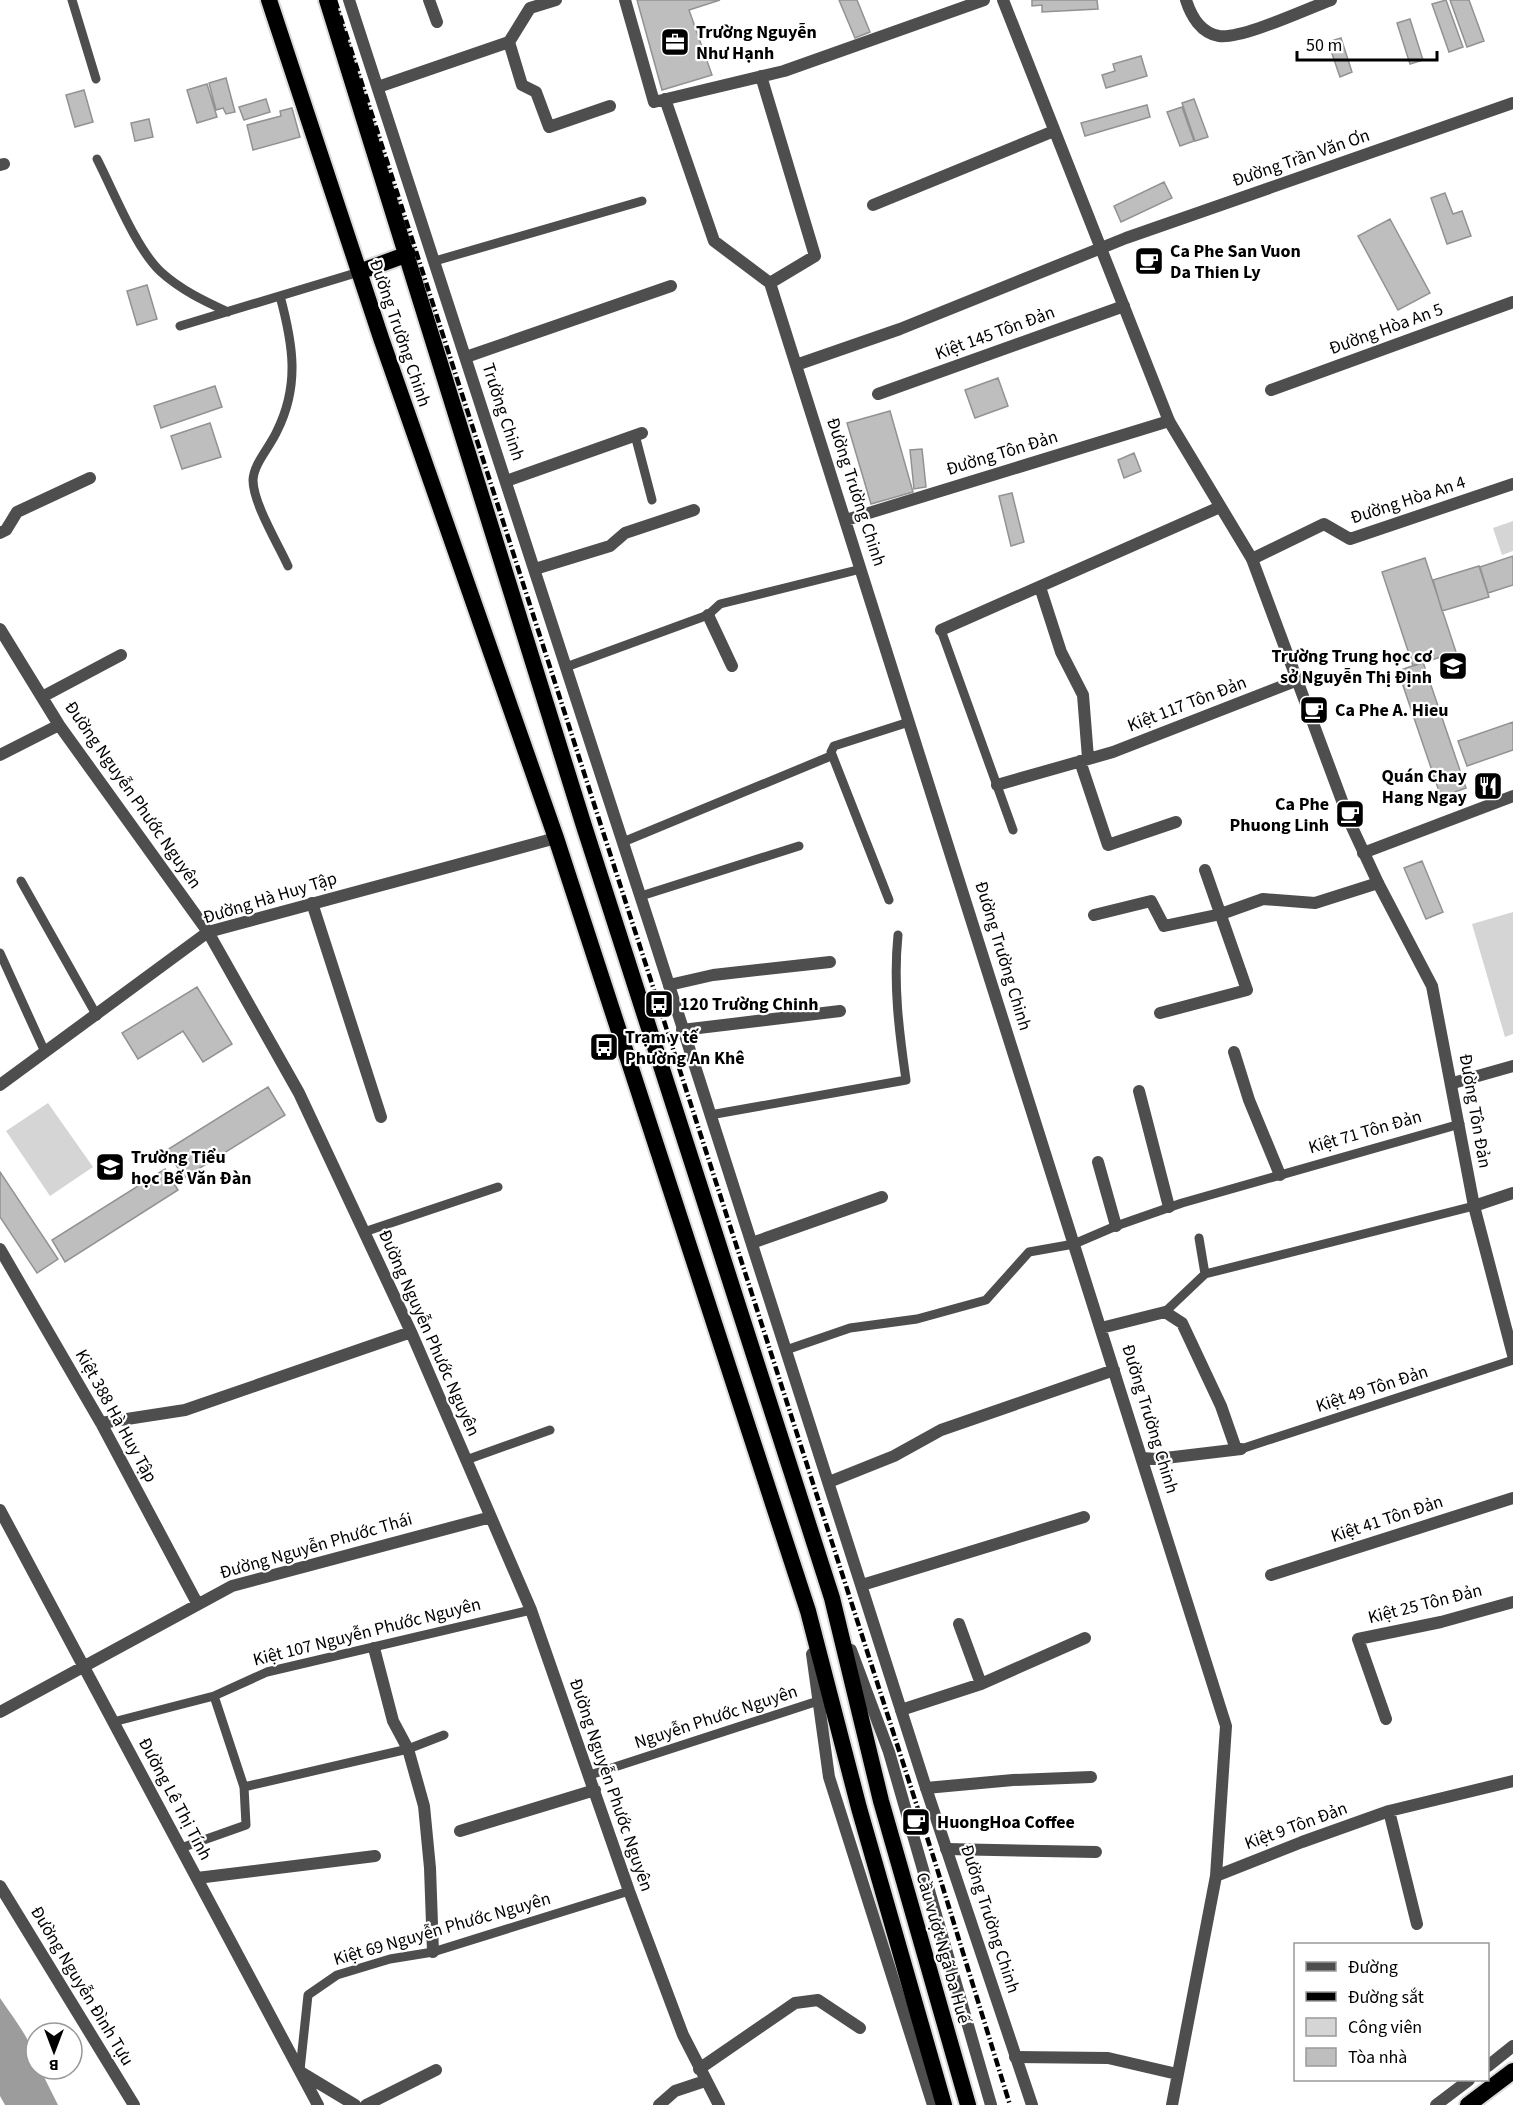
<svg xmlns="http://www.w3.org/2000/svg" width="1513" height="2105" font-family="'Source Sans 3',sans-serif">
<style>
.green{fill:#d5d5d5}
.water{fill:#9c9c9c}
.building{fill:#bebebe;stroke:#929292;stroke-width:1.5}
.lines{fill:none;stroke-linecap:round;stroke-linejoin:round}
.trunk-casing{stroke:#dbdbdb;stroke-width:20}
.service{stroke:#4e4e4e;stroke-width:9}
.minor{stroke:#4e4e4e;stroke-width:12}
.tertiary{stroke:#4e4e4e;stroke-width:12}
.trunk{stroke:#000;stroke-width:16}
.rail{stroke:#000;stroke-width:4.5;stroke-dasharray:9 3 1.5 3;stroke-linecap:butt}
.labels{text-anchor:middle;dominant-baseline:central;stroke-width:4.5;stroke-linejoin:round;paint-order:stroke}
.poi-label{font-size:18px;font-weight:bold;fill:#000;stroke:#fff;text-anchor:start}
.street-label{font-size:18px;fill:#000;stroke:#fff}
</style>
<rect width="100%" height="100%" fill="#fff"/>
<path class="green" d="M1513 521V551L1502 555 1493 528Z
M1513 912V1034L1505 1037 1472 924Z
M48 1103 93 1167 50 1196 6 1131Z"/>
<path class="water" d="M0 1998C13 2018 36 2044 36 2069H40L58 2105H5L0 2096Z"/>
<path class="building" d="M637 0H720L689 10 712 75 662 90Z
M839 0H857L870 32 855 38Z
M1032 0H1097L1098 9 1042 12V5L1032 6Z
M1446 0 1463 47 1449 52 1432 4Z
M1450 0H1469L1484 41 1467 47Z
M1410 19 1423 60 1410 64 1397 23Z
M1341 38 1352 72 1340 77 1328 42Z
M1141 56 1147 76 1106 88 1102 75 1115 71 1113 64Z
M226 78 235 112 226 114 223 108 216 110 209 83Z
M207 84 217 117 197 123 187 90Z
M84 90 93 122 75 127 66 95Z
M266 99 270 112 244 120 239 107Z
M1194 99 1208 137 1195 141 1182 103Z
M1147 105 1150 117 1085 136 1081 123Z
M1182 107 1194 141 1180 146 1167 112Z
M292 108 300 137 253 150 247 125 281 116 280 111Z
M149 119 153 137 135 141 131 123Z
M1164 182 1172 198 1121 222 1114 206Z
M1445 193 1453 214 1462 211 1471 236 1447 244 1431 198Z
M1390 219 1430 293 1398 310 1358 236Z
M147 285 157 319 137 325 127 291Z
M998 378 1008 406 975 418 965 390Z
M215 386 222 407 161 428 154 406Z
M890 411 913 492 871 504 847 423Z
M210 423 221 457 182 469 171 436Z
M922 449 926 487 914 489 910 450Z
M1134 453 1141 471 1124 478 1118 460Z
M1012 493 1024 542 1011 546 999 496Z
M1513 556V585L1488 593 1480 567Z
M1425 558 1456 652 1413 666 1382 572Z
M1479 566 1489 597 1442 611 1433 580Z
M1423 662 1466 788 1441 797 1398 671Z
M1513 722V750L1467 766 1458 741Z
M1422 861 1443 912 1426 919 1404 868Z
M197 987 232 1044 203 1062 183 1031 138 1059 122 1033Z
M268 1087 285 1115 184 1178 167 1150Z
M165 1169 178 1190 65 1262 52 1240Z
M0 1172 58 1259 37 1273 0 1217Z"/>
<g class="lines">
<g class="trunk-casing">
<path id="trunk" d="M269 0 381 338 556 838 808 1611 859 1808 944 2105
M327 0 584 826 832 1598 881 1801 968 2105
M359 272 408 254
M1468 2105 1513 2071"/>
</g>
<path class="service" d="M72 0 96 79
M97 159C113 190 136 249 161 272 181 290 204 301 228 312
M435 261 642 201
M280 296C293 344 300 385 277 431 270 447 254 463 253 480 253 503 278 544 288 566
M180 326 359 272
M635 435 652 500
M941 630 1013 830
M566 667 708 615 720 604 861 569
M623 842 831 756
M21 881 97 1016
M641 896 799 846
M889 900 831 752 834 746 909 722
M0 953 45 1052
M710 1115 906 1080C899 1031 893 984 898 935
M364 1232 498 1187
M1199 1238 1205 1274
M1165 1312 1205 1274 1474 1206
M786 1350 850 1328 917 1319 986 1300 1029 1252 1074 1244 1116 1226 1182 1203 1460 1124
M1241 1449 1513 1360
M466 1460 550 1430
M113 1722 214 1696
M590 1775 818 1701
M244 1787 214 1696 267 1672 531 1610
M181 1848 246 1825 244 1787 408 1749 444 1735
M300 2070 308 1995 337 1975 390 1959 433 1952 629 1891"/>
<path class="minor" d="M429 0 437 22
M625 0 654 102 784 71 984 0
M1186 0C1191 16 1201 33 1219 36 1243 39 1306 9 1331 0
M509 42 522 85 536 92 549 127 610 106
M761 76 815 256 770 283 1226 1726 1216 1876 1172 2105
M378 87 509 42 530 8 556 0
M665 99 714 241 770 283
M0 165 4 164
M873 205 1054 131
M466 357 671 286
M796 365 900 329 1126 238 1513 103
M1271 390 1513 302
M878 394 1124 306
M506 481 642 433
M846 520 1169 421
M0 533 6 530 17 512 90 478
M1252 559 1324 524 1350 539 1513 484
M535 569 610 546 625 533 694 510
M1040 587 1061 652 1083 695 1088 758
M708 615 732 666
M0 629 59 725 208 932 299 1093 411 1332 531 1610 629 1891 683 2035 719 2105
M941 630 1220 507
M42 697 121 655
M0 755 59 725
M1080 761 1108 845 1176 822
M997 785 1113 752 1298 680
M312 903 381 1117
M1094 915 1151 901 1164 926 1221 914 1263 899 1315 903 1378 883
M669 985 713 975 830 962
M1160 1013 1247 990 1205 870
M682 1030 840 1011
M1234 1052 1249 1100 1280 1175
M1453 1083 1513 1066
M1139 1091 1169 1207
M1098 1162 1116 1226
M1474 1206 1513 1193
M752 1243 882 1197
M0 1249 101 1423 197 1603
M1101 1328 1165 1312 1182 1323 1221 1406 1236 1449
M101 1423 185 1410 411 1332
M1142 1458 1157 1459 1241 1449
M829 1482 894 1456 941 1430 1114 1370
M0 1510 318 2105
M1271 1575 1513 1498
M862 1585 1084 1517
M959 1624 981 1684
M374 1648 393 1721 408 1749 424 1806 430 1868 433 1952
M901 1710 981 1684 1085 1638
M0 1712 232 1586 491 1517
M1386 1719 1358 1639 1441 1622 1513 1602
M926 1788 1013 1780 1091 1777
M1389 1811 1417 1924
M460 1831 595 1790
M946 1849 1096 1852
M1216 1876 1302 1842 1389 1811 1513 1781
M197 1878 375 1856
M1015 2057 1108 2058 1177 2074
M699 2069 795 2003 818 2000 860 2028
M302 2073 355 2105
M366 2105 436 2070
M659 2105 675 2091 705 2081"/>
<path class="tertiary" d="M349 0 652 932 926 1788 1032 2105
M1003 0 1169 421 1252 559 1351 825 1378 883 1432 986 1474 1206 1513 1355
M1363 853 1513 796
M0 1085 208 932 556 838
M851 1650 889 1752 991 2105
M812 1654 829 1777 933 2105
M0 1886 134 2105
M1488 2066 1513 2046
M1436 2105 1469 2080"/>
<use href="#trunk" class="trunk"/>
<path class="rail" d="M335 0 935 1862 1010 2105"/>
</g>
<defs>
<g id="office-square" transform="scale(1.5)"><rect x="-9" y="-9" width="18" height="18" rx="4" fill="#000" stroke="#fff"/><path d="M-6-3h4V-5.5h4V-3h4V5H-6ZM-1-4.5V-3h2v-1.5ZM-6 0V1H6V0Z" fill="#fff"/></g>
<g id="cafe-square" transform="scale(1.5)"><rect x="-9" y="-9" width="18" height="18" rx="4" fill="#000" stroke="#fff"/><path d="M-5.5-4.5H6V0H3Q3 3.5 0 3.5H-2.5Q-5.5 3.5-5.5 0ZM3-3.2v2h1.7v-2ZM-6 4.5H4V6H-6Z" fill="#fff"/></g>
<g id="school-square" transform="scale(1.5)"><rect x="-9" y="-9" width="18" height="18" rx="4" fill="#000" stroke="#fff"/><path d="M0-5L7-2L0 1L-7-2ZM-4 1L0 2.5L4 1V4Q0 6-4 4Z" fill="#fff"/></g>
<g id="restaurant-square" transform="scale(1.5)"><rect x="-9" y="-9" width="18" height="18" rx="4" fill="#000" stroke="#fff"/><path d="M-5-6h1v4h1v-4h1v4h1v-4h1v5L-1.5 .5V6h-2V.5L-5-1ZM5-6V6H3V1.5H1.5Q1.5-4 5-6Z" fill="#fff"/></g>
<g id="bus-square" transform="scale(1.5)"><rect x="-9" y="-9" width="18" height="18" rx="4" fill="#000" stroke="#fff"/><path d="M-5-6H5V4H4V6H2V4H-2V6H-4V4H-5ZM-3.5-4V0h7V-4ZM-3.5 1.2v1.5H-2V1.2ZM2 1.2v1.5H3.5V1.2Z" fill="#fff"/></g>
</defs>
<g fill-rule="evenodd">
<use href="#office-square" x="675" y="42"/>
<use href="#cafe-square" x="1149" y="261"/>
<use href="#school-square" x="1453" y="666"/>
<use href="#cafe-square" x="1314" y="710"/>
<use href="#restaurant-square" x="1488" y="786"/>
<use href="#cafe-square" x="1350" y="814"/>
<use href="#bus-square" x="659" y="1004"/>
<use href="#bus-square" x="604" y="1047"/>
<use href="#school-square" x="110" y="1167"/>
<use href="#cafe-square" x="916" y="1822"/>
</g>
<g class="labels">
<g class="poi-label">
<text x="696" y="32">Trường Nguyễn<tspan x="696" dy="21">Như Hạnh</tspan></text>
<text x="1170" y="251">Ca Phe San Vuon<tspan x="1170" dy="21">Da Thien Ly</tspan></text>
<text x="1432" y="656" text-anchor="end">Trường Trung học cơ<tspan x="1432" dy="21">sở Nguyễn Thị Định</tspan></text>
<text x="1335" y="710">Ca Phe A. Hieu</text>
<text x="1467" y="776" text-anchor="end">Quán Chay<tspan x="1467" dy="21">Hang Ngay</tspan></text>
<text x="1329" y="804" text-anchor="end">Ca Phe<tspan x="1329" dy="21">Phuong Linh</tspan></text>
<text x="680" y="1004">120 Trường Chinh</text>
<text x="625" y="1037">Trạm y tế<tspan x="625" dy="21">Phường An Khê</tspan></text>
<text x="131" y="1157">Trường Tiểu<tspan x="131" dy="21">học Bế Văn Đàn</tspan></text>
<text x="937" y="1822">HuongHoa Coffee</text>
</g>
<g class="street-label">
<text transform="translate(1301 158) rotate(-19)">Đường Trần Văn Ơn</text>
<text transform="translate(1386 329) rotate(-20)">Đường Hòa An 5</text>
<text transform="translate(400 333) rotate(71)">Đường Trường Chinh</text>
<text transform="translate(995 333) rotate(-20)">Kiệt 145 Tôn Đản</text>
<text transform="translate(503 412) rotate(72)">Trường Chinh</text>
<text transform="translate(1002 453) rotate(-17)">Đường Tôn Đản</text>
<text transform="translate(856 492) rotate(72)">Đường Trường Chinh</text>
<text transform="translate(1408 500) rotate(-18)">Đường Hòa An 4</text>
<text transform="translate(1187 704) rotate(-21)">Kiệt 117 Tôn Đản</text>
<text transform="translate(133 795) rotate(55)">Đường Nguyễn Phước Nguyên</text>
<text transform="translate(270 898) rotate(-17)">Đường Hà Huy Tập</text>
<text transform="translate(1003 956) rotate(73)">Đường Trường Chinh</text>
<text transform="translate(1475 1111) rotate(80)">Đường Tôn Đản</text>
<text transform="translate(1365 1132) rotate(-16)">Kiệt 71 Tôn Đản</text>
<text transform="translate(429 1333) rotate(66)">Đường Nguyễn Phước Nguyên</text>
<text transform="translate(1372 1389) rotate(-18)">Kiệt 49 Tôn Đản</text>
<text transform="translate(116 1416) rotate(61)">Kiệt 388 Hà Huy Tập</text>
<text transform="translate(1150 1419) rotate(73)">Đường Trường Chinh</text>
<text transform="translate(1387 1519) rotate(-18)">Kiệt 41 Tôn Đản</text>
<text transform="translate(316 1546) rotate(-16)">Đường Nguyễn Phước Thái</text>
<text transform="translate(1425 1604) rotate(-14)">Kiệt 25 Tôn Đản</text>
<text transform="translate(367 1632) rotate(-14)">Kiệt 107 Nguyễn Phước Nguyên</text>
<text transform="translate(716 1717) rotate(-18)">Nguyễn Phước Nguyên</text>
<text transform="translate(611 1785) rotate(71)">Đường Nguyễn Phước Nguyên</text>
<text transform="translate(175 1799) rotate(62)">Đường Lê Thị Tính</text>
<text transform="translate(1296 1826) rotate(-20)">Kiệt 9 Tôn Đản</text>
<text transform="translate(990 1919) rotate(72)">Đường Trường Chinh</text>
<text transform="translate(442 1929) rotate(-16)">Kiệt 69 Nguyễn Phước Nguyên</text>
<text transform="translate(943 1948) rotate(74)">Cầu vượt Ngã ba Huế</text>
<text transform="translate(82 1986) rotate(59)">Đường Nguyễn Đình Tựu</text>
</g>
</g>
<rect x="1294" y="1943" width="195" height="138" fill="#ffffff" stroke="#999999" stroke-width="1.5"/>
<rect x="1306" y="1962" width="30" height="9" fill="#4e4e4e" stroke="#999999" stroke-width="1.5"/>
<text x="1348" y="1973" font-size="18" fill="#000000">Đường</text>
<rect x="1306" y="1992" width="30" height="9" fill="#000000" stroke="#999999" stroke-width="1.5"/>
<text x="1348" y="2003" font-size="18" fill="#000000">Đường sắt</text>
<rect x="1306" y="2018" width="30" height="18" fill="#d5d5d5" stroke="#999999" stroke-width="1.5"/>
<text x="1348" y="2033" font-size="18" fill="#000000">Công viên</text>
<rect x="1306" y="2048" width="30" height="18" fill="#bebebe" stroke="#999999" stroke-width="1.5"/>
<text x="1348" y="2063" font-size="18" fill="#000000">Tòa nhà</text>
<g transform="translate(54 2051) rotate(180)"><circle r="28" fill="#ffffff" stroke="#999999" stroke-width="1.5"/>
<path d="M0-4.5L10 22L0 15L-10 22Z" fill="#000000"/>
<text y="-9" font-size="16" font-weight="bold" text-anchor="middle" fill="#000000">B</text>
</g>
<path d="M1297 51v9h140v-9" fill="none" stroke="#000000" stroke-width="3"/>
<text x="1306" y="51" font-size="18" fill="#000000" stroke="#ffffff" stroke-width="4.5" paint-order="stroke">50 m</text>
</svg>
